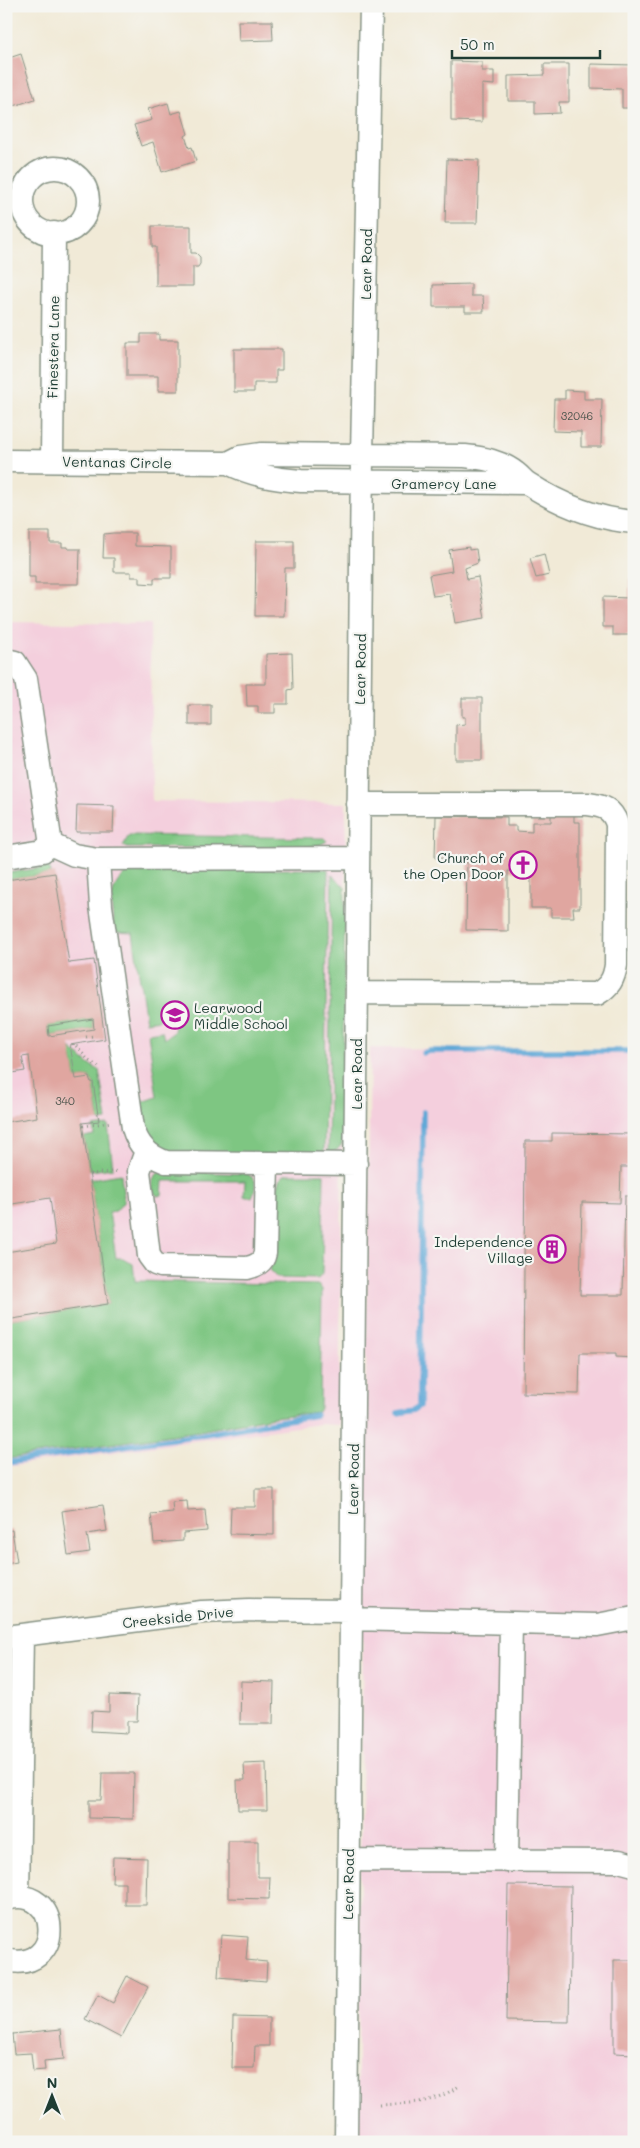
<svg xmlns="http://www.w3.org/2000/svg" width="640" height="2148" font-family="Mali,sans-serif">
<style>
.built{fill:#f4cfdd}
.green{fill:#7ec682;stroke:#4e825b}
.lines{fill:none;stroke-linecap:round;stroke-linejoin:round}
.stream{stroke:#60a8d7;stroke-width:5.5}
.building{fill:#e0a6a0;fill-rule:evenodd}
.minor-casing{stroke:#889486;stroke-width:25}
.path{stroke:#889486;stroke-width:3;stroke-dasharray:1 4;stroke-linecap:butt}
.minor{stroke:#fff;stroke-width:22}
.labels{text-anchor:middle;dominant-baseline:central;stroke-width:4.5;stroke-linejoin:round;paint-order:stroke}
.number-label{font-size:11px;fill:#4f574f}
.street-label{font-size:14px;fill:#1f3d34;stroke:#f6f6f2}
.poi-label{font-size:14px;fill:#1f3d34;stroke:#f6f6f2;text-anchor:end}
</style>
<rect width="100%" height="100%" fill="#f6f6f2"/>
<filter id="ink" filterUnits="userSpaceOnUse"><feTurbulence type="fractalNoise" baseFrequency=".02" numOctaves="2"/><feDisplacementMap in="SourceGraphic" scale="10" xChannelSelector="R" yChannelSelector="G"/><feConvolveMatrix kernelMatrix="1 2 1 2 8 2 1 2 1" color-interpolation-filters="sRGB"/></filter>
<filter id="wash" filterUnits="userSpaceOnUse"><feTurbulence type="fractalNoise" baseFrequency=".0096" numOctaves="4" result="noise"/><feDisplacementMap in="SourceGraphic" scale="20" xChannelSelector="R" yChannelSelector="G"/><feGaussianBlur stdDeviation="1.12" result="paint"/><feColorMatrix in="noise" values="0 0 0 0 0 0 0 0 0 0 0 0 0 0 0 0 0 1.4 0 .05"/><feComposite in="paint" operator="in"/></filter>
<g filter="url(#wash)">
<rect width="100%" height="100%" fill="#f1ead7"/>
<path class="built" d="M6 622 150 624 152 801 346 803 339 1425 319 1424 6 1467Z
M370 1048 634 1050V2142H357Z"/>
<path class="green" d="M129 835 324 838 327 841 320 845 306 847 128 848 123 846Z
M49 867 50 874 6 880V873Z
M328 869 324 1155 172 1153C145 1142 144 1130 140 1103L157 1097 148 1033 162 1031 164 1039 173 1033C178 1022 172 1012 159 1012L160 1020 146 1022 133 933 115 932C111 909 106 883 132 870Z
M332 875 345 887 342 1144 337 1150 328 1154Z
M93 1019 94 1029 49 1036 48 1026Z
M70 1048 90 1065 99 1070 107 1120 99 1121 93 1082H91L89 1077 76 1079Z
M108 1125 113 1168 89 1171 84 1137 94 1135 93 1127Z
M163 1171 248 1174 255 1180V1189L252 1197H246L244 1196 245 1181H163L162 1195 157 1196C148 1187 151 1175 163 1171Z
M121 1174 124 1201 116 1211 109 1212 116 1258H123L133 1264 135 1281 318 1285 322 1289 320 1408 318 1412 274 1417 199 1431 6 1459V1320L108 1304 90 1179Z
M286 1174H324L322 1274 318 1279 277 1278 269 1270C284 1251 276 1209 278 1186L281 1178Z"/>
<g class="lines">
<path class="stream" d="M423 1053 429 1051H634
M398 1413 414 1410 420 1406 423 1112
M6 1463 199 1435 316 1415"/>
</g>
<g id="blocks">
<path class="building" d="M238 21H272L273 40 239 41Z
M21 54 35 99 14 106 11 97 6 99V59Z
M451 61 482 62V71H494V85L482 84V122L451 121Z
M544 64H569V102H559L560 113 535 114V101H508V76L544 75Z
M591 64 634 65V108H622V89L591 88Z
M168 103 171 114 181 111 188 134 185 136 189 148 192 147 196 161 162 172 153 142 141 146 134 125 152 120 148 109Z
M447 159 479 160 477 223H445Z
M152 226H191V253H196L200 257V264L198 267H193V286H156V247H152Z
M471 284V296H483L484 312H465V307H433V285Z
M141 334H159V340H178V391H158V376H127V343H141Z
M234 349H282V370H276V383H254V392H234Z
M565 390 584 391V399H602L601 447H581V432L553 431 554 399H565Z
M29 532H50V543H62V547H68V549H80L79 584H35V577H29Z
M113 533H135V546L171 547V578H154V584L140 583V577H131V572H114V558H103L104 534Z
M256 541H294V568H285L284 616H255Z
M469 547V550L476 549 478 563 465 568 467 579 478 577 485 618 455 623 450 594 433 596 429 575 452 571 449 550Z
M544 554 549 575 536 578 530 558Z
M629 579H634V629H632V635H613V627H603V597L629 598Z
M292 653 293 689 288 690V704H275V713H258V706H247L246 684H266V654Z
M462 698H482V760H456V725L465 724V717H462Z
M189 705H211V725H189Z
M77 805 114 806 113 832H76Z
M551 811H574V822H580V908H573L574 917H551V908H531V872L508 871V931L466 930 467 859 435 858 436 816 507 817V826H516V831L532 832V822H551Z
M55 873 69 963 94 960 105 1039 70 1045 76 1079 89 1077 91 1082H93L99 1121 82 1123 108 1304 6 1320V1252L56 1244 50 1198 6 1205V1122L37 1117 29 1056 22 1057 25 1071 6 1074V880ZM93 1019 94 1029 49 1036 48 1026Z
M552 1133 634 1134V1167H621L620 1203 582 1202 580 1295H623L625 1196H634V1358L616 1357V1353H580L579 1394 523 1393 525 1141H552Z
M255 1489H274V1535L230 1534 231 1507H255Z
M187 1501 188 1511 205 1510 207 1531 183 1533V1541L154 1543 151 1514 173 1512 172 1502Z
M103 1505 107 1531 87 1534 90 1552 68 1555 62 1511Z
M12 1530 17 1562 6 1564V1531Z
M241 1681 274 1682 273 1724H240Z
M109 1695 138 1696 137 1721H127V1733L91 1731 92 1711 109 1712Z
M266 1763 267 1810H238L237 1780H245L244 1764Z
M102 1773H134L133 1819 89 1818V1800H101Z
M228 1841H258V1877H270L269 1899 228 1898Z
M113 1857 147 1858 146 1905H125V1883H112Z
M508 1885 571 1886 569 2022 506 2021Z
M221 1935 248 1937 246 1960 267 1962 266 1981 218 1977Z
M614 1960H634V2054L614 2053Z
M127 1976 148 1987 121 2038 85 2019 98 1995 113 2003Z
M233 2017 269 2018V2046H255L254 2068H232Z
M61 2029 64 2059 44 2061 45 2070 33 2071 31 2053 14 2054 12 2034Z"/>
</g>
</g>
<g filter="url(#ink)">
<use href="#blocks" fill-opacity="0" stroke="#889486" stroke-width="1"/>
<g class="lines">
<g class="minor-casing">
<path id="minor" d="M22 201a33 33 0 1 1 66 0a33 33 0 1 1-66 0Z
M6 461 228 463 240 457 261 454 465 456C483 458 501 461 516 473 520 476 523 480 527 483 559 504 596 519 634 522
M52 461 54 233
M228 463C251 475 274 479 301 481L526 483
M6 660 15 662 26 679 50 838V844L43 851 6 857
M50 844 74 855 98 859 358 858
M98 859 101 906 133 1128C138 1145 148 1156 166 1162L356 1164
M357 993 597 994C610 986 614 979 616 965L617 824C612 809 604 806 588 804H358
M146 1151 139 1171 149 1256 155 1264 161 1266 247 1268C256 1266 263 1263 265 1253L267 1163
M351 1619 597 1625 634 1618
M6 1637 202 1612 249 1610 351 1611
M349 1860 619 1861 634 1865
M507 1861 511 1623
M18 1897 22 1635
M6 1899C63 1883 65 1975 6 1960
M346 2142 362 455 371 6"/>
</g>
<path class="path" d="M86 1037 94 1036
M76 1046 89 1061 99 1067
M83 1126 112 1122
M90 1174 119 1171
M380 2105C411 2103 433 2104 459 2086"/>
<use href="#minor" class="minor"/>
</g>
</g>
<defs>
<g id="church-ring" transform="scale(1.4375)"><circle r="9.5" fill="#f6f6f2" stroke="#b5179e" stroke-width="1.5"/><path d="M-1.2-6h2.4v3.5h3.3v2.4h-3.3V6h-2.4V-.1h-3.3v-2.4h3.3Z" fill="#b5179e"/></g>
<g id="school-ring" transform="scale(1.4375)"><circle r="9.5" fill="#f6f6f2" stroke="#b5179e" stroke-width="1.5"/><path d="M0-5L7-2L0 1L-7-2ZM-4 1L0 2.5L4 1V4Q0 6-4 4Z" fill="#b5179e"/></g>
<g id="building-ring" transform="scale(1.4375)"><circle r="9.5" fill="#f6f6f2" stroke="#b5179e" stroke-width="1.5"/><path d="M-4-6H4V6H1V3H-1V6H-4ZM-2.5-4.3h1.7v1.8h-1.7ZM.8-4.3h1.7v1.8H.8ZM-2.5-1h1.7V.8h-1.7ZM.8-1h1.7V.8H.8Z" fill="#b5179e"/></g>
</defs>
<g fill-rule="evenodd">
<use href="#church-ring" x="523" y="865"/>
<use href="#school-ring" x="175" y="1015"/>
<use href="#building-ring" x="552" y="1249"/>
</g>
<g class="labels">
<g class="number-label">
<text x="577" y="415">32046</text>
<text x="65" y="1100">340</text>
</g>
<g class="street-label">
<text transform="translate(366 264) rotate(-89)">Lear Road</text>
<text transform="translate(53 347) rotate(-89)">Finestera Lane</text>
<text transform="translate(117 462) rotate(1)">Ventanas Circle</text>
<text x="444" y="483">Gramercy Lane</text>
<text transform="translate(360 669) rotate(-89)">Lear Road</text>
<text transform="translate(356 1074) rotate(-90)">Lear Road</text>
<text transform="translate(353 1479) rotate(-89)">Lear Road</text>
<text transform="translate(178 1617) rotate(-6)">Creekside Drive</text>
<text transform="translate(348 1884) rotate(-89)">Lear Road</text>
</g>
<g class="poi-label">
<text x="504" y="857">Church of<tspan x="504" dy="16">the Open Door</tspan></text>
<text x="194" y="1007" text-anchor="start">Learwood<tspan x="194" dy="16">Middle School</tspan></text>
<text x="533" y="1241">Independence<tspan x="533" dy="16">Village</tspan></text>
</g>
</g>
<rect width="640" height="2148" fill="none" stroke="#f6f6f2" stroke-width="25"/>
<g transform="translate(52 2096)" stroke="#f6f6f2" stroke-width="4" paint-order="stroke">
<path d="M0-4L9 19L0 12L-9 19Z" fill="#1f3d34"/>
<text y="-8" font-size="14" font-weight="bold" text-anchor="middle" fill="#1f3d34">N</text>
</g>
<path d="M452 50v8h148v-8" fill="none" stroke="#1f3d34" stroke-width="2.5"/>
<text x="460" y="50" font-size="15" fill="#1f3d34" stroke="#f6f6f2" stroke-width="4" paint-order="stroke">50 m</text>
</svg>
